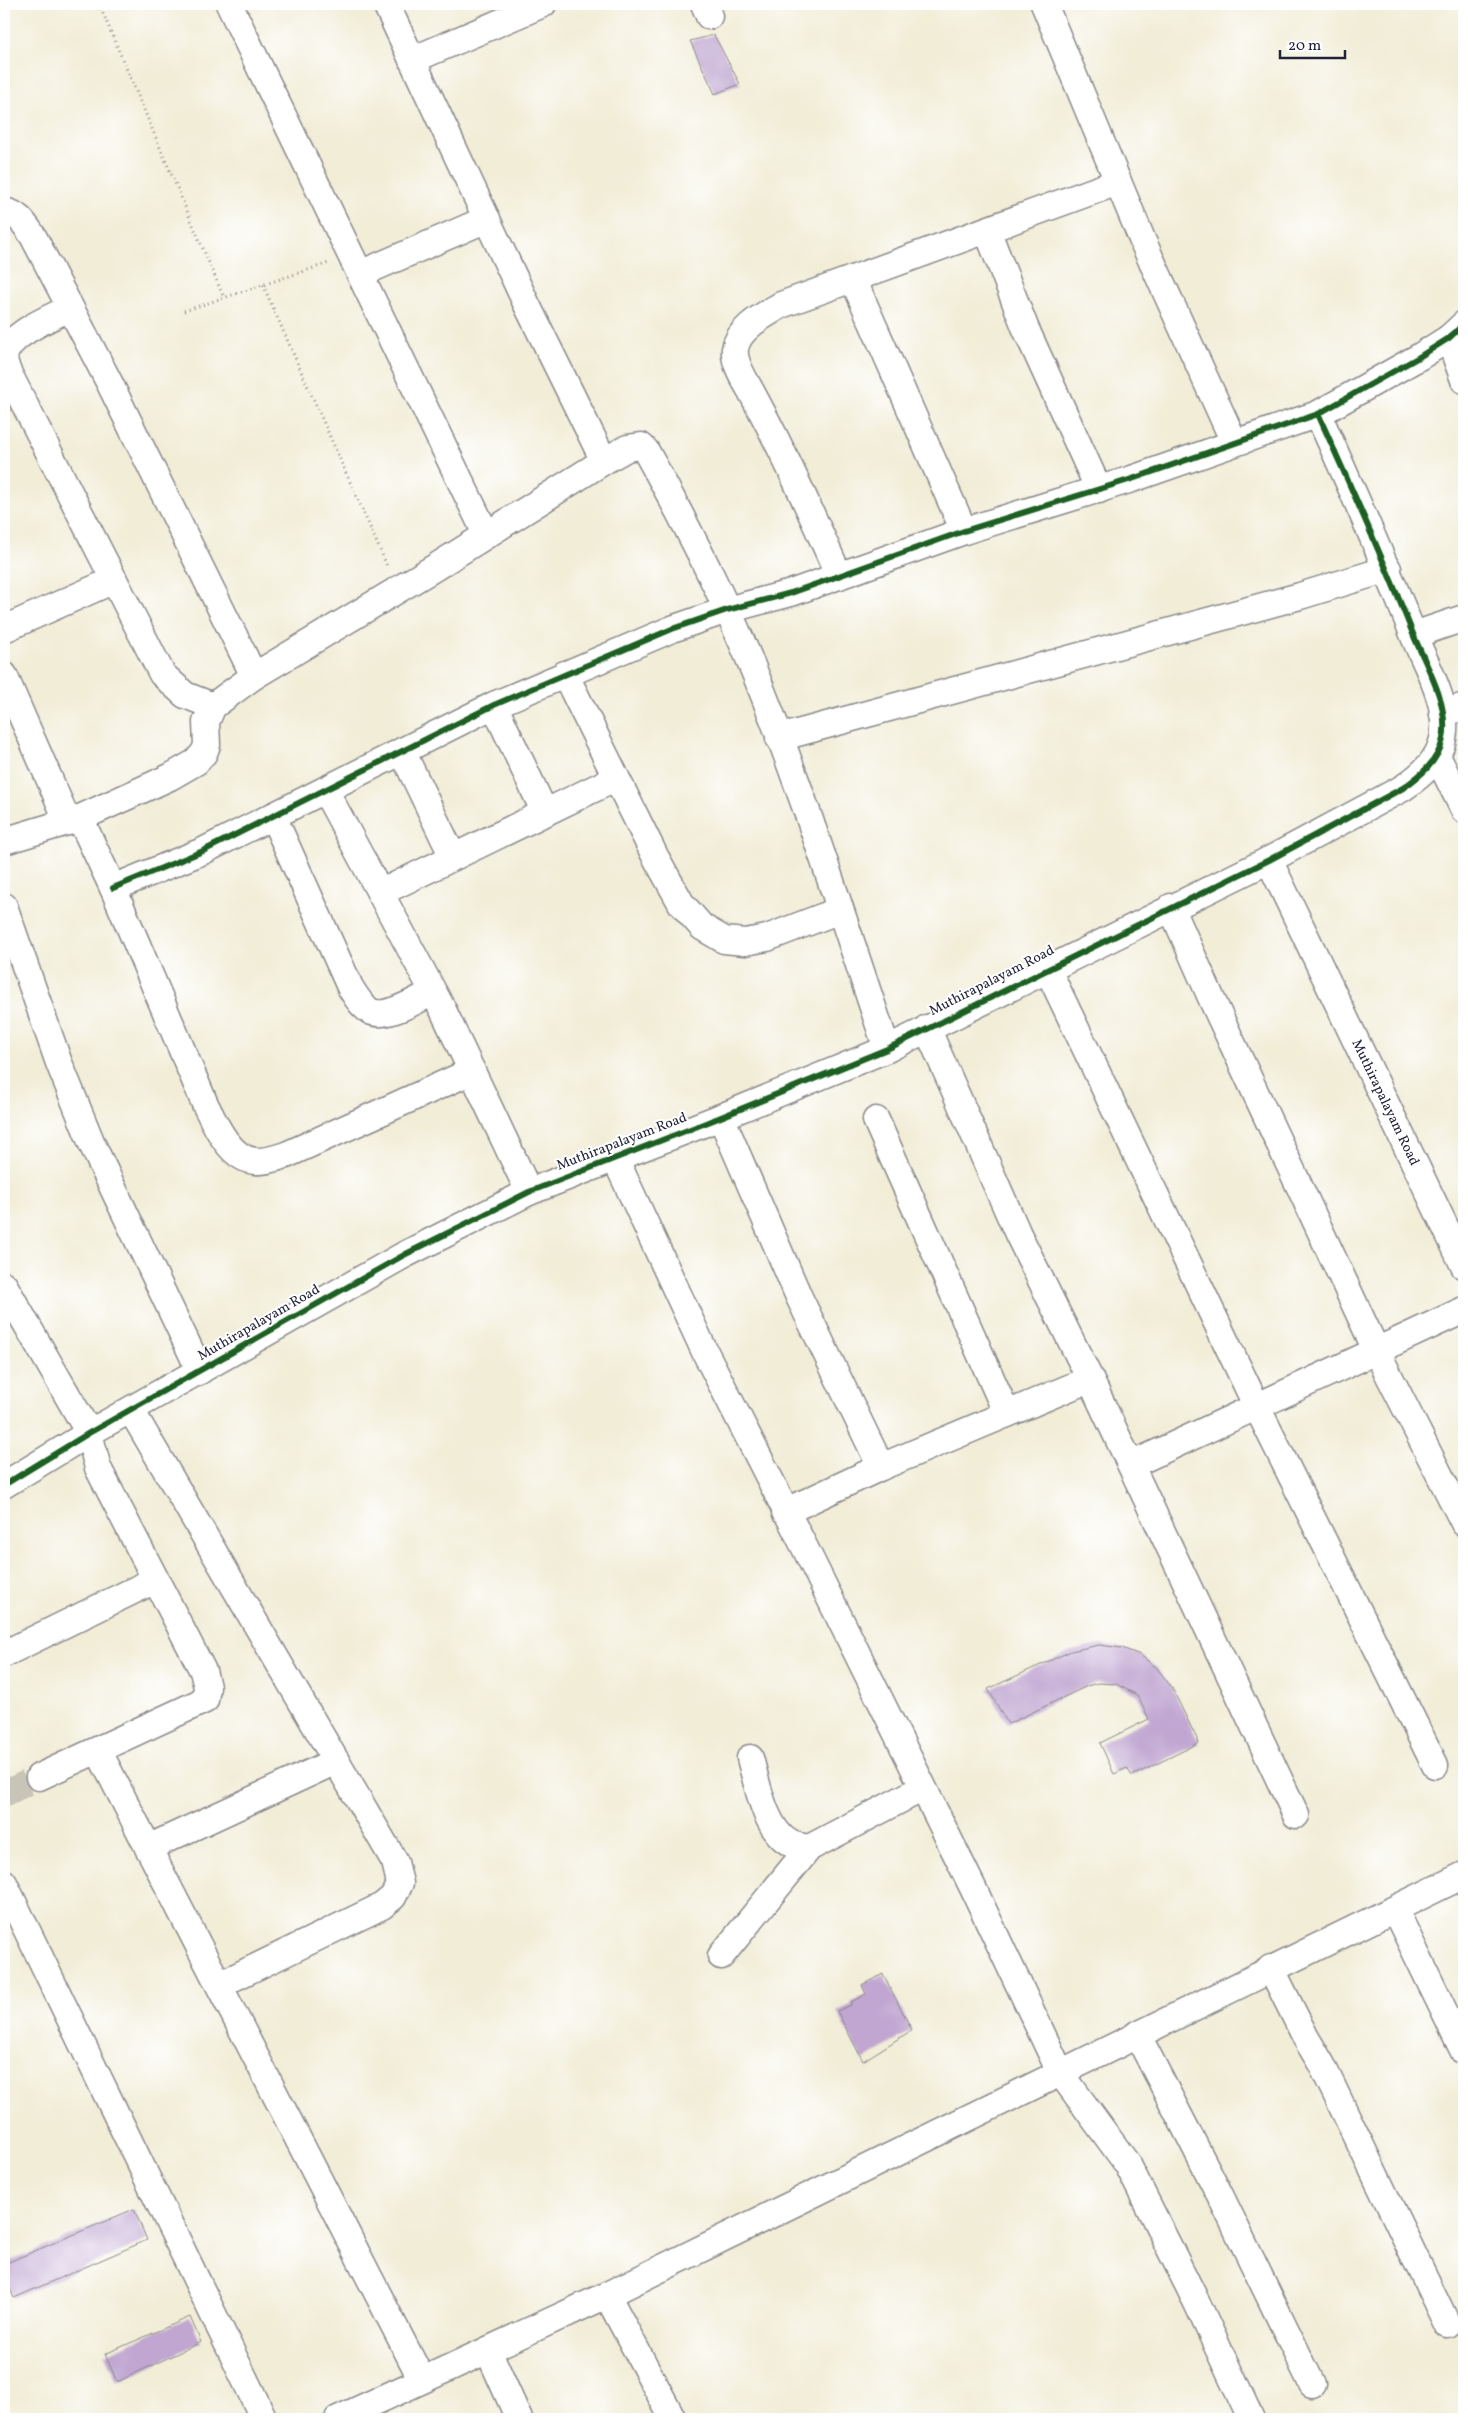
<svg xmlns="http://www.w3.org/2000/svg" width="1468" height="2423" font-family="Vollkorn,serif">
<style>
.building{fill:#c0a6d1}
.lines{fill:none;stroke-linecap:round;stroke-linejoin:round}
.minor-tunnel{stroke:#c8c4b8;stroke-width:26;stroke-dasharray:26 13;stroke-linecap:butt}
.minor-casing{stroke:#8a8889;stroke-width:29}
.path{stroke:#8a8889;stroke-width:3;stroke-dasharray:1 4;stroke-linecap:butt}
.minor{stroke:#fff;stroke-width:26}
.cycleway-casing{stroke:#fff;stroke-width:9}
.cycleway{stroke:#1b5e20;stroke-width:6}
.labels{text-anchor:middle;dominant-baseline:central;stroke-width:4;stroke-linejoin:round;paint-order:stroke}
.street-label{font-size:14px;fill:#22223b;stroke:#fff}
</style>
<rect width="100%" height="100%" fill="#fff"/>
<filter id="ink" filterUnits="userSpaceOnUse"><feTurbulence type="fractalNoise" baseFrequency=".02" numOctaves="2"/><feDisplacementMap in="SourceGraphic" scale="10" xChannelSelector="R" yChannelSelector="G"/><feConvolveMatrix kernelMatrix="1 2 1 2 8 2 1 2 1" color-interpolation-filters="sRGB"/></filter>
<filter id="wash" filterUnits="userSpaceOnUse"><feTurbulence type="fractalNoise" baseFrequency=".0096" numOctaves="4" result="noise"/><feDisplacementMap in="SourceGraphic" scale="20" xChannelSelector="R" yChannelSelector="G"/><feGaussianBlur stdDeviation="1.12" result="paint"/><feColorMatrix in="noise" values="0 0 0 0 0 0 0 0 0 0 0 0 0 0 0 0 0 1.4 0 .05"/><feComposite in="paint" operator="in"/></filter>
<g filter="url(#wash)">
<rect width="100%" height="100%" fill="#f1edd7"/>
<g id="blocks">
<path class="building" d="M714 35 740 84 715 94 690 41Z
M1099 1645 1122 1648 1140 1655 1157 1668 1172 1688 1199 1743 1132 1776 1127 1768 1114 1774 1100 1743 1149 1719 1137 1695 1116 1684 1098 1683 1087 1686 1008 1724 988 1689 1071 1651Z
M883 1974 912 2030 863 2061 837 2011 851 2005V2002L866 1994 862 1985Z
M134 2209 147 2240 14 2298 4 2275V2264Z
M190 2317 201 2342 117 2382 105 2354Z"/>
</g>
</g>
<g filter="url(#ink)">
<use href="#blocks" fill-opacity="0" stroke="#8a8889" stroke-width="1"/>
<g class="lines">
<path class="minor-tunnel" d="M4 1794 39 1777"/>
<g class="minor-casing">
<g id="minor">
<path d="M229 4 486 534"/>
<path d="M386 4 527 305 604 461"/>
<path d="M704 4 709 16"/>
<path d="M1044 4 1144 244 1234 442"/>
<path d="M412 60 543 4"/>
<path d="M4 211C19 214 24 223 33 236L109 382 254 676"/>
<path d="M987 230 1025 327 1099 490"/>
<path d="M360 274 487 219"/>
<path d="M853 279 964 531"/>
<path d="M70 308C52 317 5 335 4 359 4 362 7 367 7 370L162 674 185 695 213 706"/>
<path d="M1449 338 1464 380"/>
<path d="M839 576C812 515 785 454 753 395 747 383 733 364 735 349 738 328 765 315 781 305L1118 182"/>
<path d="M4 629 114 580"/>
<path d="M1414 635 1464 618"/>
<path d="M565 674 655 856 681 903 702 927 724 940 745 942 767 938 840 910"/>
<path d="M4 675 68 822"/>
<path d="M494 705 545 813"/>
<path d="M1443 714 1464 706"/>
<path d="M779 738 1300 596 1388 569"/>
<path d="M402 751 453 857"/>
<path d="M1437 756 1464 810"/>
<path d="M325 790 442 1008 529 1192"/>
<path d="M273 816 350 987C355 995 361 1006 370 1011 386 1020 418 999 433 992"/>
<path d="M80 818 113 888 205 1104C215 1124 230 1159 255 1161 266 1162 276 1158 286 1155L472 1071"/>
<path d="M4 841 80 818 170 777 196 762 204 753 207 745 206 722 213 706 254 676 434 568 604 461 627 448 641 446 646 451C684 520 720 589 750 661 802 787 843 919 887 1049"/>
<path id="s1" d="M1269 860 1464 1266"/>
<path d="M113 888 203 851 494 705 672 629 727 610 791 593 964 531 1132 479 1318 414 1419 357 1449 338 1464 324"/>
<path d="M380 893 616 778"/>
<path d="M4 906 59 1063 92 1144 200 1371"/>
<path d="M1171 907 1213 1002 1377 1352 1464 1523"/>
<path d="M1047 968 1257 1407 1435 1765"/>
<path d="M927 1028 1018 1234 1090 1379 1296 1815"/>
<path d="M721 1117 799 1297 881 1467"/>
<path d="M876 1120 1007 1414"/>
<path d="M615 1158 704 1350 805 1548 973 1888 1060 2072 1128 2165 1197 2303 1251 2419"/>
<path d="M4 1285 89 1433 98 1468 203 1671 207 1687 205 1700 39 1777"/>
<path d="M131 1410 395 1862 400 1883 393 1897 382 1906 219 1985"/>
<path d="M1131 1465 1464 1310"/>
<path d="M4 1485 89 1433 404 1255 529 1192 721 1117 887 1049 1269 860 1403 788C1420 776 1438 762 1443 739 1450 704 1426 666 1413 634 1384 560 1351 487 1318 414"/>
<path d="M785 1512 881 1467 1090 1379"/>
<path d="M4 1654 155 1580"/>
<path d="M98 1750 422 2380"/>
<path d="M750 1758C757 1783 765 1830 790 1843 795 1846 803 1847 809 1848"/>
<path d="M148 1848 336 1761"/>
<path d="M4 1883 264 2419"/>
<path d="M1395 1910 1464 2052"/>
<path d="M721 1956 809 1848 923 1788"/>
<path d="M1271 1968 1306 2038 1322 2065 1447 2324"/>
<path d="M1137 2034 1220 2195 1312 2384"/>
<path d="M607 2295 673 2419"/>
<path d="M488 2350 519 2419"/>
<path d="M338 2419 607 2295 1464 1875"/>
</g>
</g>
<path class="path" d="M99 4 224 298
M263 285 388 568
M184 311 329 263"/>
<use href="#minor" class="minor"/>
<g class="cycleway-casing">
<path id="cycleway" d="M113 888 203 851 494 705 672 629 727 610 791 593 964 531 1132 479 1318 414 1419 357 1449 338 1464 324
M4 1485 89 1433 404 1255 529 1192 721 1117 887 1049 1269 860 1403 788C1420 776 1438 762 1443 739 1450 704 1426 666 1413 634 1384 560 1351 487 1318 414"/>
</g>
<use href="#cycleway" class="cycleway"/>
</g>
</g>
<g class="labels">
<g class="street-label">
<text transform="translate(992 981) rotate(-27)">Muthirapalayam Road</text>
<text stroke="none"><textPath href="#s1" startOffset="269">Muthirapalayam Road</textPath></text>
<text transform="translate(622 1142) rotate(-21)">Muthirapalayam Road</text>
<text transform="translate(259 1323) rotate(-30)">Muthirapalayam Road</text>
</g>
</g>
<rect width="1468" height="2423" fill="none" stroke="#fff" stroke-width="20"/>
<path d="M1280 50v8h65v-8" fill="none" stroke="#22223b" stroke-width="2.5"/>
<text x="1288" y="50" font-size="15" fill="#22223b" stroke="#ffffff" stroke-width="4" paint-order="stroke">20 m</text>
</svg>
